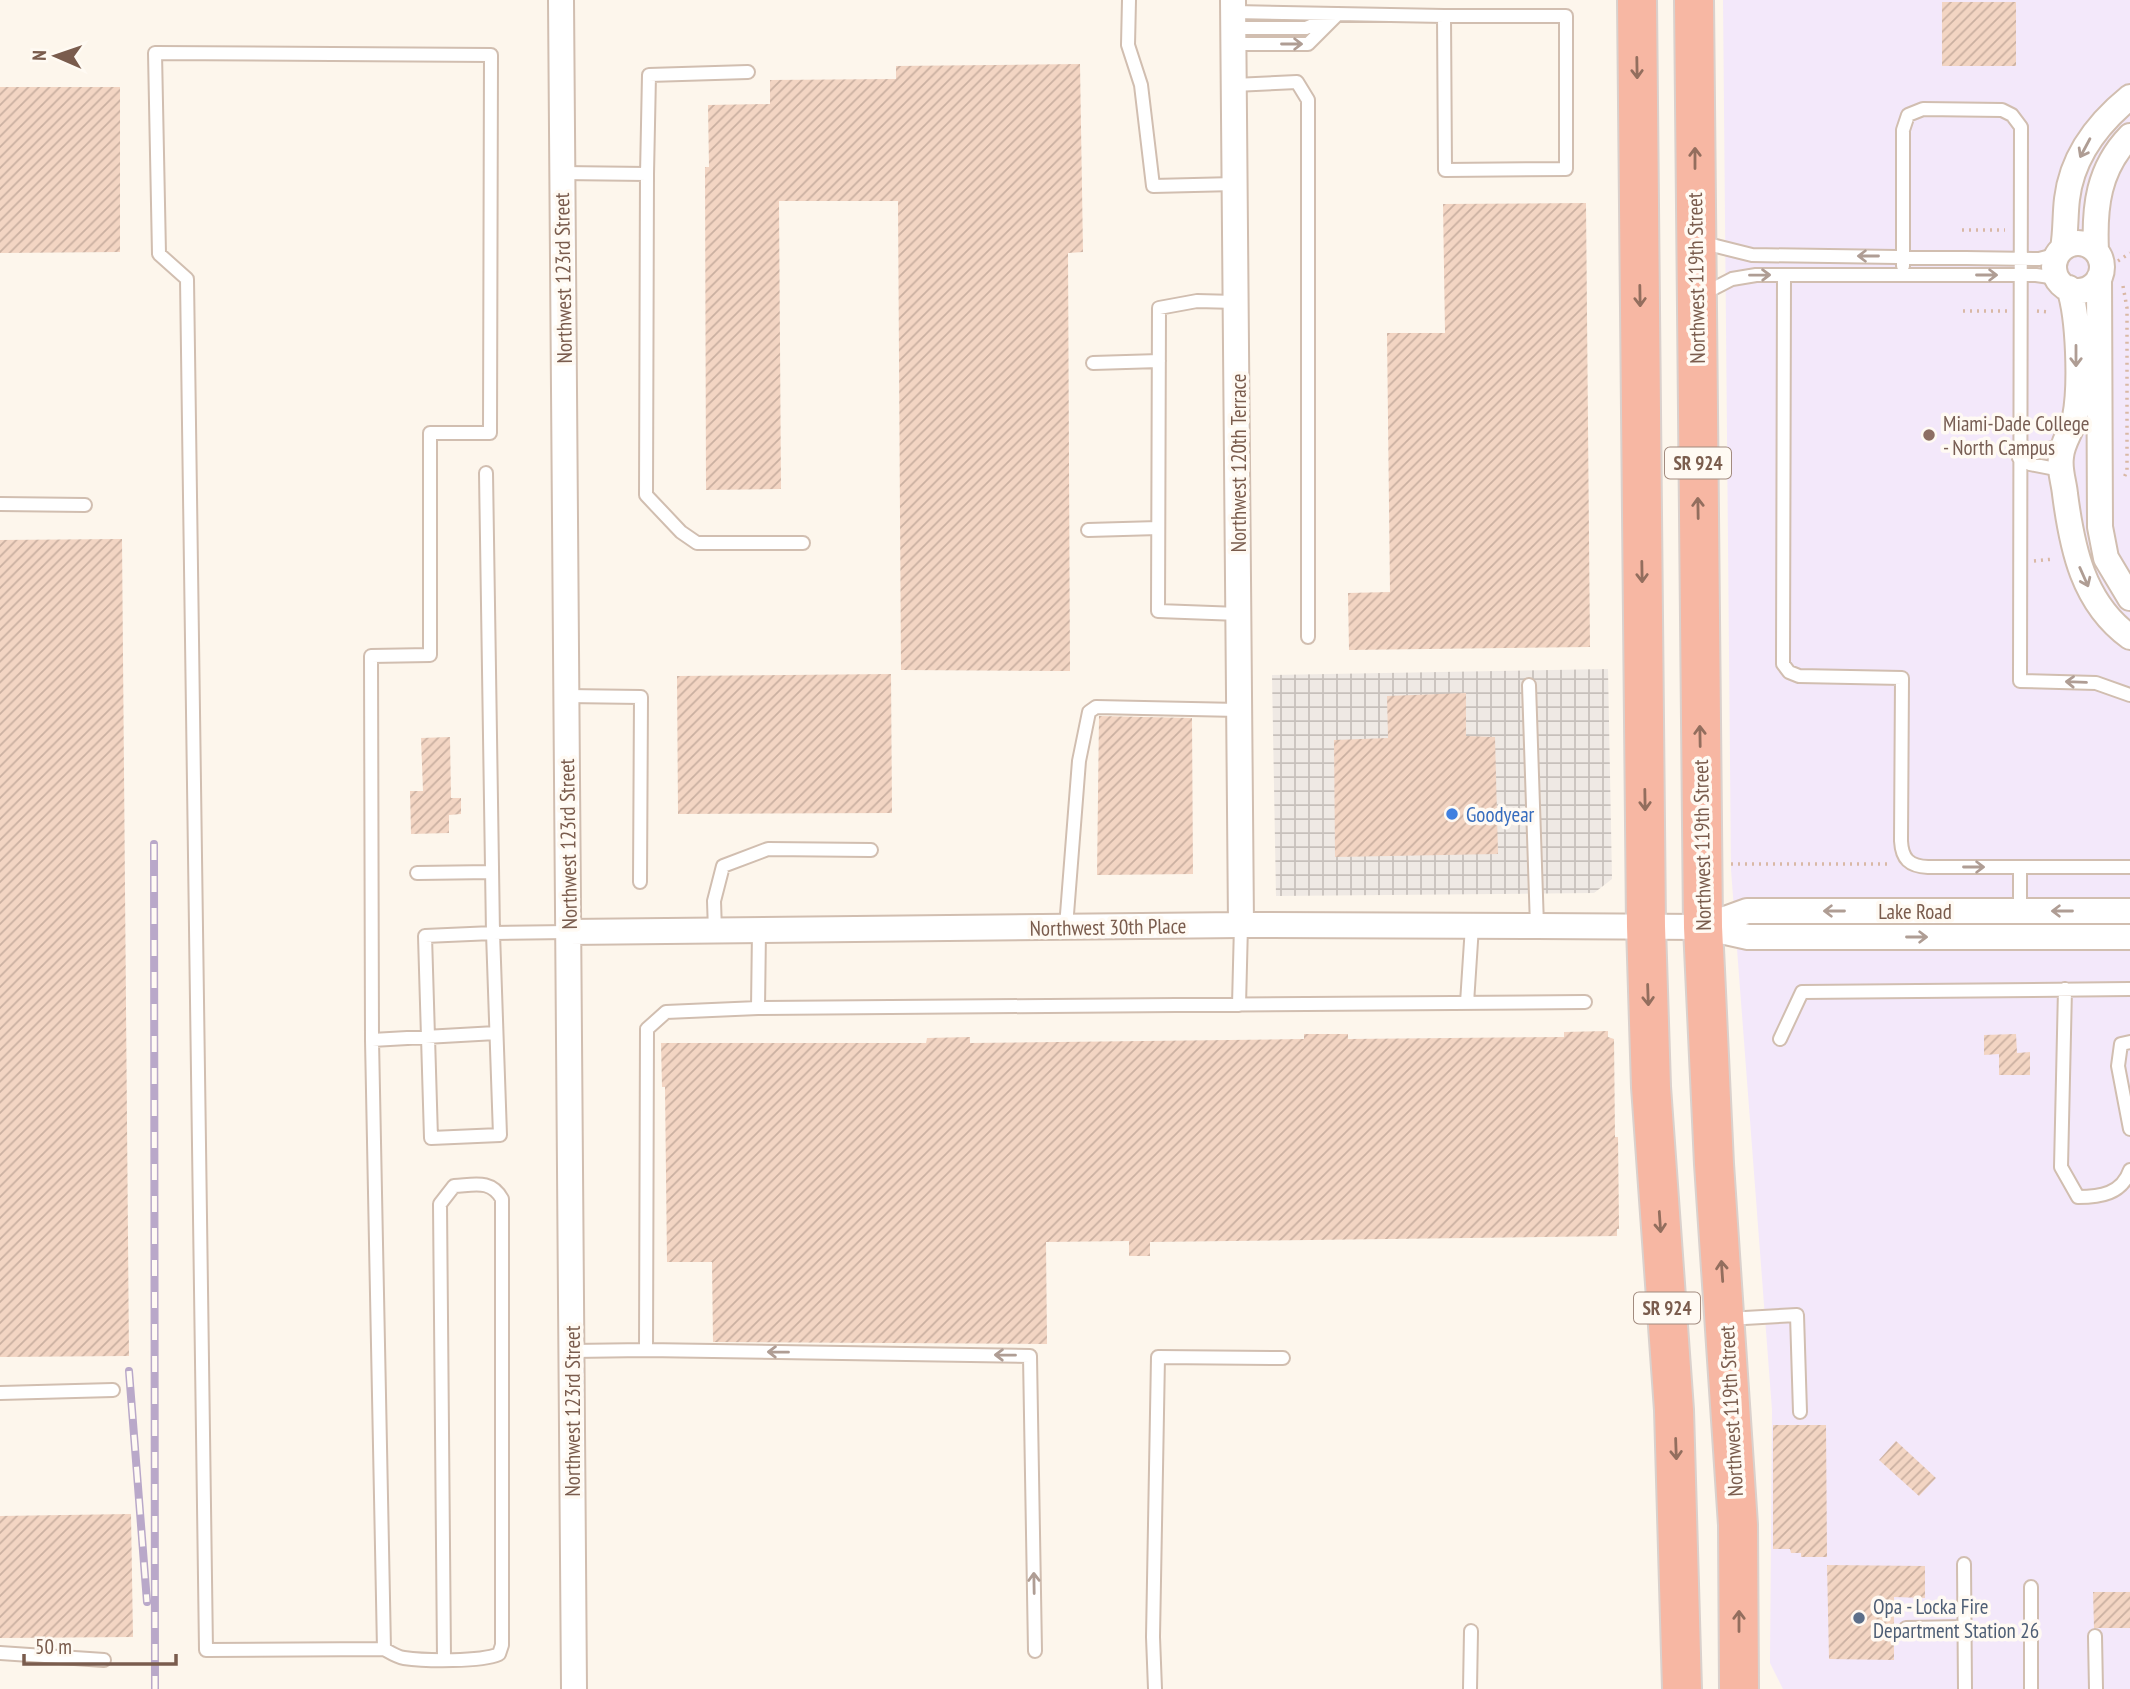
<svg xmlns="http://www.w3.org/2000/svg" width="2130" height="1689" font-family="'PT Sans Narrow',sans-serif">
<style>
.industrial{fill:url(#industrial-grid)}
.education{fill:#f3e8fa}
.building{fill:url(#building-hatch)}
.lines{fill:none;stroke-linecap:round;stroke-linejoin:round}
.lane-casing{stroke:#d1beb0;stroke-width:16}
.street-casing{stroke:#d1beb0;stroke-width:28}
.highway-casing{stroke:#dad1cd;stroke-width:42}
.path{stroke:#d9b8a5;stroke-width:3.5;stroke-dasharray:2 5;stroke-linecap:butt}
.lane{stroke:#fff;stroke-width:12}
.street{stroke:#fff;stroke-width:24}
.highway{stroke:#f7b7a3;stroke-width:38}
.rail-casing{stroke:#b9a8c9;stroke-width:8}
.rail{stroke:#fffaf3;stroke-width:5;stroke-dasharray:16;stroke-linecap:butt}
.oneway{stroke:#af9d94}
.oneway2{stroke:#936e5e}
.education-dot{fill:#8d6e63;stroke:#fffaf3;stroke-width:2.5}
.shop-dot{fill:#3f7fe0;stroke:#fffaf3;stroke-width:2.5}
.service-dot{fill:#5c6f8a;stroke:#fffaf3;stroke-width:2.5}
.labels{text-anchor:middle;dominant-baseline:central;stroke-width:7;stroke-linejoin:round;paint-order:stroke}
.shield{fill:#fffaf3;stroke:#a28b7f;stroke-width:2}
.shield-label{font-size:19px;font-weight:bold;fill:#7a5c4d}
.street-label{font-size:21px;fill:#7a5c4d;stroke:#fffaf3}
.education-label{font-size:21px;fill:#785e54;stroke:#fffaf3;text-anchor:start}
.shop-label{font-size:21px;fill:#366cbe;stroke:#fffaf3;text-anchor:start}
.service-label{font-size:21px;fill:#4e5e75;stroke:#fffaf3;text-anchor:start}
</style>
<defs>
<pattern id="industrial-grid" width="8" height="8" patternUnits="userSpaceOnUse" patternTransform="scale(1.75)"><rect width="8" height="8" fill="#efe9e4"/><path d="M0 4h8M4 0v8" fill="none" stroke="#c7c0bb"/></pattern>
<pattern id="building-hatch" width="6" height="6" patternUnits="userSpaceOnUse" patternTransform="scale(1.75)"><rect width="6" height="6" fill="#f3d5c3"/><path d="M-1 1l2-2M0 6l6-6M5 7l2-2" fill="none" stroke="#cab0a1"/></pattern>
</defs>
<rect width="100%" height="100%" fill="#fdf6ec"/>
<path class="industrial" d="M1608 669 1612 879 1594 893 1276 896 1272 675Z"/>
<path class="education" d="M1723 0H2130V1689H1783L1770 1663 1772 1410 1731 870Z"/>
<path class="building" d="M1942 2H2016V66H1942Z
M1080 64 1083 252 1068 253 1070 671 901 670 898 201H779L781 489 706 490 705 167H709L708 105 770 104V80L896 79V66Z
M0 87H120V252L0 253Z
M1586 203 1590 647 1349 650 1348 593 1390 592 1387 333H1445L1443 204Z
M122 539 129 1356 0 1357V540Z
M891 674 892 813 678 814 677 676Z
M1466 693V736L1495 737 1498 854 1335 857 1334 740 1388 738 1387 696Z
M1099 716 1192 718 1193 874 1097 875Z
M450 737 451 798H461V814L449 815V833L411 834 410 791H423L421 738Z
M1608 1031V1037L1614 1039 1615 1137H1618L1619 1229H1617V1236L1150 1242V1256H1129V1241L1046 1242 1047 1344 713 1342 712 1262H667L665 1087H662L661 1043H926L927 1038 970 1037V1043L1304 1039V1034H1348V1039L1564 1037V1032Z
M2016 1034 2017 1053 2030 1052V1075H1999V1054L1984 1055V1035Z
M1773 1425H1826L1827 1557H1801V1553H1791L1790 1549H1773Z
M1896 1441 1936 1478 1919 1496 1879 1460Z
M131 1514 133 1637 0 1638V1516Z
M1827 1565 1925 1566V1598L1894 1597V1660L1829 1659Z
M2093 1592H2130V1628H2094Z"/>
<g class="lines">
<g class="lane-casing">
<path id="lane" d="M1129 0 1128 45 1141 85 1153 186 1235 184
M1234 12 1444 16
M1444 16H1566V169L1445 170Z
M1234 28H1306L1329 18
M1234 44H1308L1338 14
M1234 85 1297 82 1308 100V637
M562 173 647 174 649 75 748 72
M647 174 646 495 681 532 697 543H803
M1700 242 1752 255 2039 259 2058 254
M1903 266V130L1908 115 1923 109 2002 110 2012 115 2021 127 2020 681 2096 683 2130 695
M1784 275 1783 664 1789 672 1799 676 1902 678 1901 841C1902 859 1909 866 1928 867H2130
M1703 294 1732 279 1756 275H2036L2057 278
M1236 302 1197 301 1159 308 1158 611 1239 614
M1093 363 1159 361
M2019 458 2063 445
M2019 458 2030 464 2061 470
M486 473 493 933 569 932
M0 504 85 505
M1088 530 1158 528
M1529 685 1537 926
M567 696 641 697 640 882
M2020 867V915
M417 873 492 872
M1066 927 1079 761 1089 712 1096 707 1239 710
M715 931 714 901 723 866 768 849 871 850
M493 933 500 1135 431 1138 425 936Z
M2065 989 2061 1167 2078 1197C2100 1197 2122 1194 2130 1170
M1467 1003 1472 926
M1239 1005 1241 925
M758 1008 759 930
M1780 1039 1802 992 2130 989
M372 1040 384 1649 206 1650 187 279 159 254 155 53 491 55 490 433H430V655L371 656 372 1040 496 1033
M2130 1042 2121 1044 2118 1066 2130 1129
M1727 1319 1797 1315 1800 1412
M646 1350 1030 1356 1035 1651
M572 1351 646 1350 647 1029 666 1012 758 1008 1585 1002
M0 1393 113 1390
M1964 1564 1965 1689
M2031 1587V1689
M1906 1628 1964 1627
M2095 1636 2096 1689
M384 1649C391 1653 397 1657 404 1658 425 1661 481 1662 499 1654L502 1645V1199C491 1179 474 1185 454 1186L440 1204 444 1658
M0 1653 104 1660
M1155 1689 1153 1637 1158 1357 1283 1358
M1470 1689 1471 1631"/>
</g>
<g class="street-casing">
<path id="street" d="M561 0 574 1689
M1233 0 1241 925
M2054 267a24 24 0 1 1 48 0a24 24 0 1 1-48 0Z
M2063 248C2066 232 2065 215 2067 199 2072 156 2098 123 2130 97
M2096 251C2094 207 2098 169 2130 136
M2099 278 2100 527 2106 558 2130 598
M2069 288C2079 317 2081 387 2075 417 2072 431 2062 442 2061 457 2059 470 2064 482 2065 494 2072 548 2083 603 2130 637
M1703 927 1747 911H2130
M569 932 1241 925 1537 926 1703 927 1748 937H2130"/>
</g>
<g class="highway-casing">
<path id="highway" d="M1637 0 1646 926 1651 1087 1674 1410 1682 1689
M1694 0 1703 927 1714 1164 1738 1525 1739 1689"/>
</g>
<path class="path" d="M1962 230H2005
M2118 261 2130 253
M2123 286 2127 308V471L2123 480
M1963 311H2007
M2037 311 2049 312
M2034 561 2054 559
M1731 864H1891"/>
<use href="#lane" class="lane"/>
<use href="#street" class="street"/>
<use href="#highway" class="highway"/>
<g class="rail-casing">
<path id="rail" d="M154 844 155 1689
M129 1371 147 1602"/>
</g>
<use href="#rail" class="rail"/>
</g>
<defs><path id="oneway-shaft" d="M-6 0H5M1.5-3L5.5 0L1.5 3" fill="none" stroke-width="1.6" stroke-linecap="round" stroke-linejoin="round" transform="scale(1.75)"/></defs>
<g class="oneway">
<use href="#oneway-shaft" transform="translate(1292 44)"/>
<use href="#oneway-shaft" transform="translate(2085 148) rotate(118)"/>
<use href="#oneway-shaft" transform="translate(1868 256) rotate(-180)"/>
<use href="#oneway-shaft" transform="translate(1760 275) rotate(-1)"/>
<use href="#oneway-shaft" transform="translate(1987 275)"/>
<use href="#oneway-shaft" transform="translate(2076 356) rotate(90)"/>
<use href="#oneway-shaft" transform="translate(2084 577) rotate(66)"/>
<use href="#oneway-shaft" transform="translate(2076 682) rotate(-178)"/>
<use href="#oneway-shaft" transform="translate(1974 867)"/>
<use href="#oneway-shaft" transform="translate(1834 911) rotate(-180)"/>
<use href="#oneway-shaft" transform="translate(2062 911) rotate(-180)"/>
<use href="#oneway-shaft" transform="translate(1917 937)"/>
<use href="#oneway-shaft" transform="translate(778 1352) rotate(-179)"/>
<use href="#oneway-shaft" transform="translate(1005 1355) rotate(-179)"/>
<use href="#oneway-shaft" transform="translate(1034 1583) rotate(-91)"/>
</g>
<g class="oneway2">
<use href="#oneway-shaft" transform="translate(1637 68) rotate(89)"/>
<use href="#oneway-shaft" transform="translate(1695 158) rotate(-90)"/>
<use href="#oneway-shaft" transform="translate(1640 296) rotate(89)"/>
<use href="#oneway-shaft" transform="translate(1698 508) rotate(-91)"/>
<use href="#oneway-shaft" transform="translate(1642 572) rotate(89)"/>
<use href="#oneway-shaft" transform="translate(1700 736) rotate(-91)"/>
<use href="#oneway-shaft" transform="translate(1645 800) rotate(89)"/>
<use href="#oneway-shaft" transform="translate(1648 995) rotate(88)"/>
<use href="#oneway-shaft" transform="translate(1660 1222) rotate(86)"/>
<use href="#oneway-shaft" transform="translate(1722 1271) rotate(-94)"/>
<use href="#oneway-shaft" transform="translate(1676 1449) rotate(88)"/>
<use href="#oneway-shaft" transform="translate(1739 1621) rotate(-90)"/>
</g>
<circle class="education-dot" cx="1929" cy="435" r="7"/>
<circle class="shop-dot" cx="1452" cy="814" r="7"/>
<circle class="service-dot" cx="1859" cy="1618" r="7"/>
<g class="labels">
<g class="shield">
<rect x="1665" y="447.5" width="66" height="31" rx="5"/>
<rect x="1634" y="1292.5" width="66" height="31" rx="5"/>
</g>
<g class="shield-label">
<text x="1698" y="463">SR 924</text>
<text x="1667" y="1308">SR 924</text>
</g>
<g class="street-label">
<text transform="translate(563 278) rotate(-91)">Northwest 123rd Street</text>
<text transform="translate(1696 278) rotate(-91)">Northwest 119th Street</text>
<text transform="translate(1238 463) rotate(-90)">Northwest 120th Terrace</text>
<text transform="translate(568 844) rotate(-91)">Northwest 123rd Street</text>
<text transform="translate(1702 845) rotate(-91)">Northwest 119th Street</text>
<text x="1915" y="911">Lake Road</text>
<text transform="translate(1108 927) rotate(-1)">Northwest 30th Place</text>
<text transform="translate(572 1411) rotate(-90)">Northwest 123rd Street</text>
<text transform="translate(1731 1411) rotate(-93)">Northwest 119th Street</text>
</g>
<g class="education-label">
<text x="1943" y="423">Miami-Dade College<tspan x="1943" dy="24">- North Campus</tspan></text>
</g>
<g class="shop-label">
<text x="1466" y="814">Goodyear</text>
</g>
<g class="service-label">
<text x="1873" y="1606">Opa - Locka Fire<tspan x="1873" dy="24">Department Station 26</tspan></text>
</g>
</g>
<g transform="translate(56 56) rotate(272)" stroke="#fffaf3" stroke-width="5" paint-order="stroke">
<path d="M0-5L12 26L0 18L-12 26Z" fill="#7a5c4d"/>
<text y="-10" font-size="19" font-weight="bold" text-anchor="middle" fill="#7a5c4d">N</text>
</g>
<path d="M24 1654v10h152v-10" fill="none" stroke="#7a5c4d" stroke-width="3.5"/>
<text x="35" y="1654" font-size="21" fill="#7a5c4d" stroke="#fffaf3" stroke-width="5" paint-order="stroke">50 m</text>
</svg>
